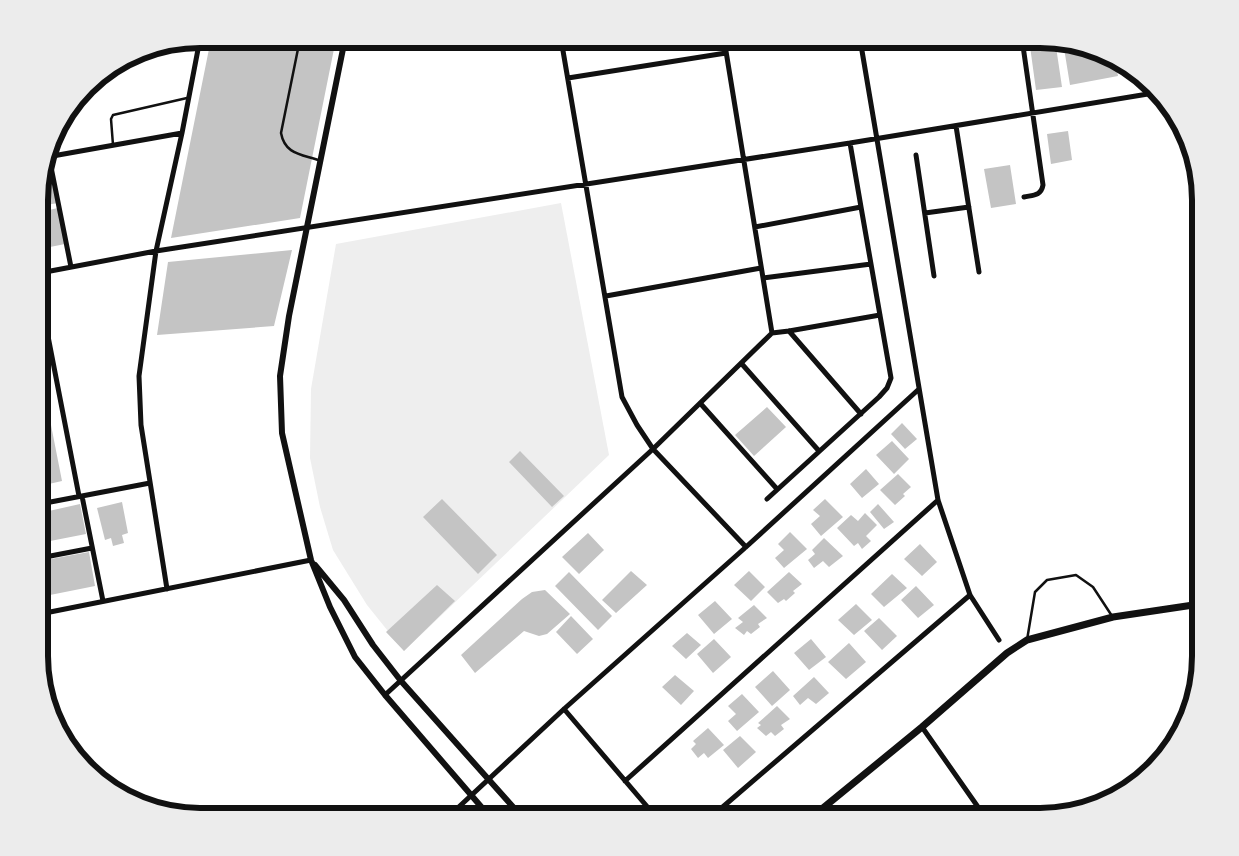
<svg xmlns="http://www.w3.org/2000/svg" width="1239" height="856" font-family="'Golos Text',sans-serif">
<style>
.green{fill:#eee}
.building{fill:#c4c4c4}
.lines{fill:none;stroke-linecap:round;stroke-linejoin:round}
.service{stroke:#111;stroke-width:2.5}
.minor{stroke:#111;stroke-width:5}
.tertiary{stroke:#111;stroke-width:6}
.secondary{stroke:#111;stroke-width:7}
.rim{fill:none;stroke:#111;stroke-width:6}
</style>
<rect width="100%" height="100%" fill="#fff"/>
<path class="green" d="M561 203 609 455 404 651 367 605 333 550 320 507 310 458 311 389 336 244Z"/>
<path class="building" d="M211 39H336L300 218 171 238Z
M1029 39 1055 40 1062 87 1036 90Z
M1063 42 1091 47 1115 60 1118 76 1070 85Z
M1068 131 1072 160 1051 164 1047 134Z
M1010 165 1016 204 991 208 984 169Z
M51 167 58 203 40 206V179L43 169Z
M58 208 65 244 40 249V212Z
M292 250 274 326 157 335 168 262Z
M40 381 48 417 40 418Z
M767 407 786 427 754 456 735 435Z
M902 423 917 439 905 449 891 434Z
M51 425 62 481 40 486V427Z
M892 441 909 459 894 474 876 455Z
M520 451 564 496 552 507 509 462Z
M866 469 879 484 862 498 850 484Z
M898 474 911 487 903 494 905 496 895 505 880 490Z
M442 499 497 555 478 574 423 517Z
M825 499 843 517 821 536 811 524 820 516 813 510Z
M122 502 128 533 122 535 124 543 113 546 111 538 105 540 97 508Z
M80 504 86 534 40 543V513Z
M878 504 894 522 884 529 870 512Z
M865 513 877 525 866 536 871 541 862 549 858 543 854 546 837 528 851 515 858 521Z
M790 532 807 549 784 568 775 558 784 550 778 544Z
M588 533 604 550 579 574 562 557Z
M824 538 843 556 829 567 823 561 814 568 808 560 815 554 812 550Z
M920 544 937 562 922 576 904 559Z
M89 552 95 586 40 597V561Z
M631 571 647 585 616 613 602 600Z
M749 571 765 587 751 601 734 585Z
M569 572 612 616 598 630 555 586Z
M789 572 802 584 793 591 795 593 786 601 784 599 778 603 767 592Z
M892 574 907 588 884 607 871 594Z
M437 585 455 601 404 651 386 632Z
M916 586 934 605 918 618 901 600Z
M545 590 570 614 547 634 539 636 524 631 475 673 461 655 522 599 532 592Z
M715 601 732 619 714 634 698 615Z
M856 604 872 620 854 635 838 620Z
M754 605 767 618 758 624 760 627 751 634 747 631 744 635 735 628 743 622 738 618Z
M571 616 593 639 577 654 556 632Z
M879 618 897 636 882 650 864 631Z
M687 633 701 645 686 659 672 646Z
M714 639 731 657 713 673 697 654Z
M811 639 826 657 809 670 794 653Z
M849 643 866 662 846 679 828 662Z
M773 671 790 690 772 706 755 687Z
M675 675 694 691 681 705 662 687Z
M814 677 829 693 816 704 808 698 800 705 793 696Z
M742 694 759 712 737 731 728 721 736 714 728 706Z
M777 706 790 719 781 725 784 729 775 736 771 732 766 736 757 728 761 725 758 723Z
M708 728 724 745 708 758 704 753 698 758 691 749 696 744 693 741Z
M740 736 756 752 738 768 723 750Z"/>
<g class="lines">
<path class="service" d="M300 39 281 133C285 155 302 154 321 161
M678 39 679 40
M113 145 111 119 113 115 187 98
M1027 640 1035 592 1047 580 1076 575 1093 587 1112 616"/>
<path class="minor" d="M561 39 622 397 637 425 653 449 746 547
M860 39 938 500 970 595 999 640
M1022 39 1043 185C1041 196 1033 195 1024 197
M568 78 726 53
M956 126 979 272
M916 155 934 276
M47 157 182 133
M49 157 71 267
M925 213 969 207
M755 227 861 207 850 143
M40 273 156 251 850 143 1154 93
M763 278 871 264
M40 295 79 496
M606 296 761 268
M789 331 861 414
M772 333 789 331 880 315
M741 363 819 451
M700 403 777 489
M82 496 103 601
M767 499 879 397 887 388 891 378 861 207
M40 504 150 483
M40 558 92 548
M167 589 141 425 139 376 156 251 182 133 200 39
M40 614 311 560
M385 695 653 449 772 333 724 39
M564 709 656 817
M922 727 985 817
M625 781 938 500
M448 817 564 709 746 547 919 389
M711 817 970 595"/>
<path class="tertiary" d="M345 39 289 316 280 376 282 433 311 560 330 607 355 657 385 695 490 817
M315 565 344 600 373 645 401 681 522 817"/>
<path class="secondary" d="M812 817 922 727 1007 653 1027 640 1113 617 1200 604"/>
</g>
<path d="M0 0H1239V856H0ZM200 48H1040A152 152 0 0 1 1192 200V656A152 152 0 0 1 1040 808H200A152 152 0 0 1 48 656V200A152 152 0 0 1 200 48Z" fill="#ececec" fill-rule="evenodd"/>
<path class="rim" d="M200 48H1040A152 152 0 0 1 1192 200V656A152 152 0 0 1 1040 808H200A152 152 0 0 1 48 656V200A152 152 0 0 1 200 48Z"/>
</svg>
